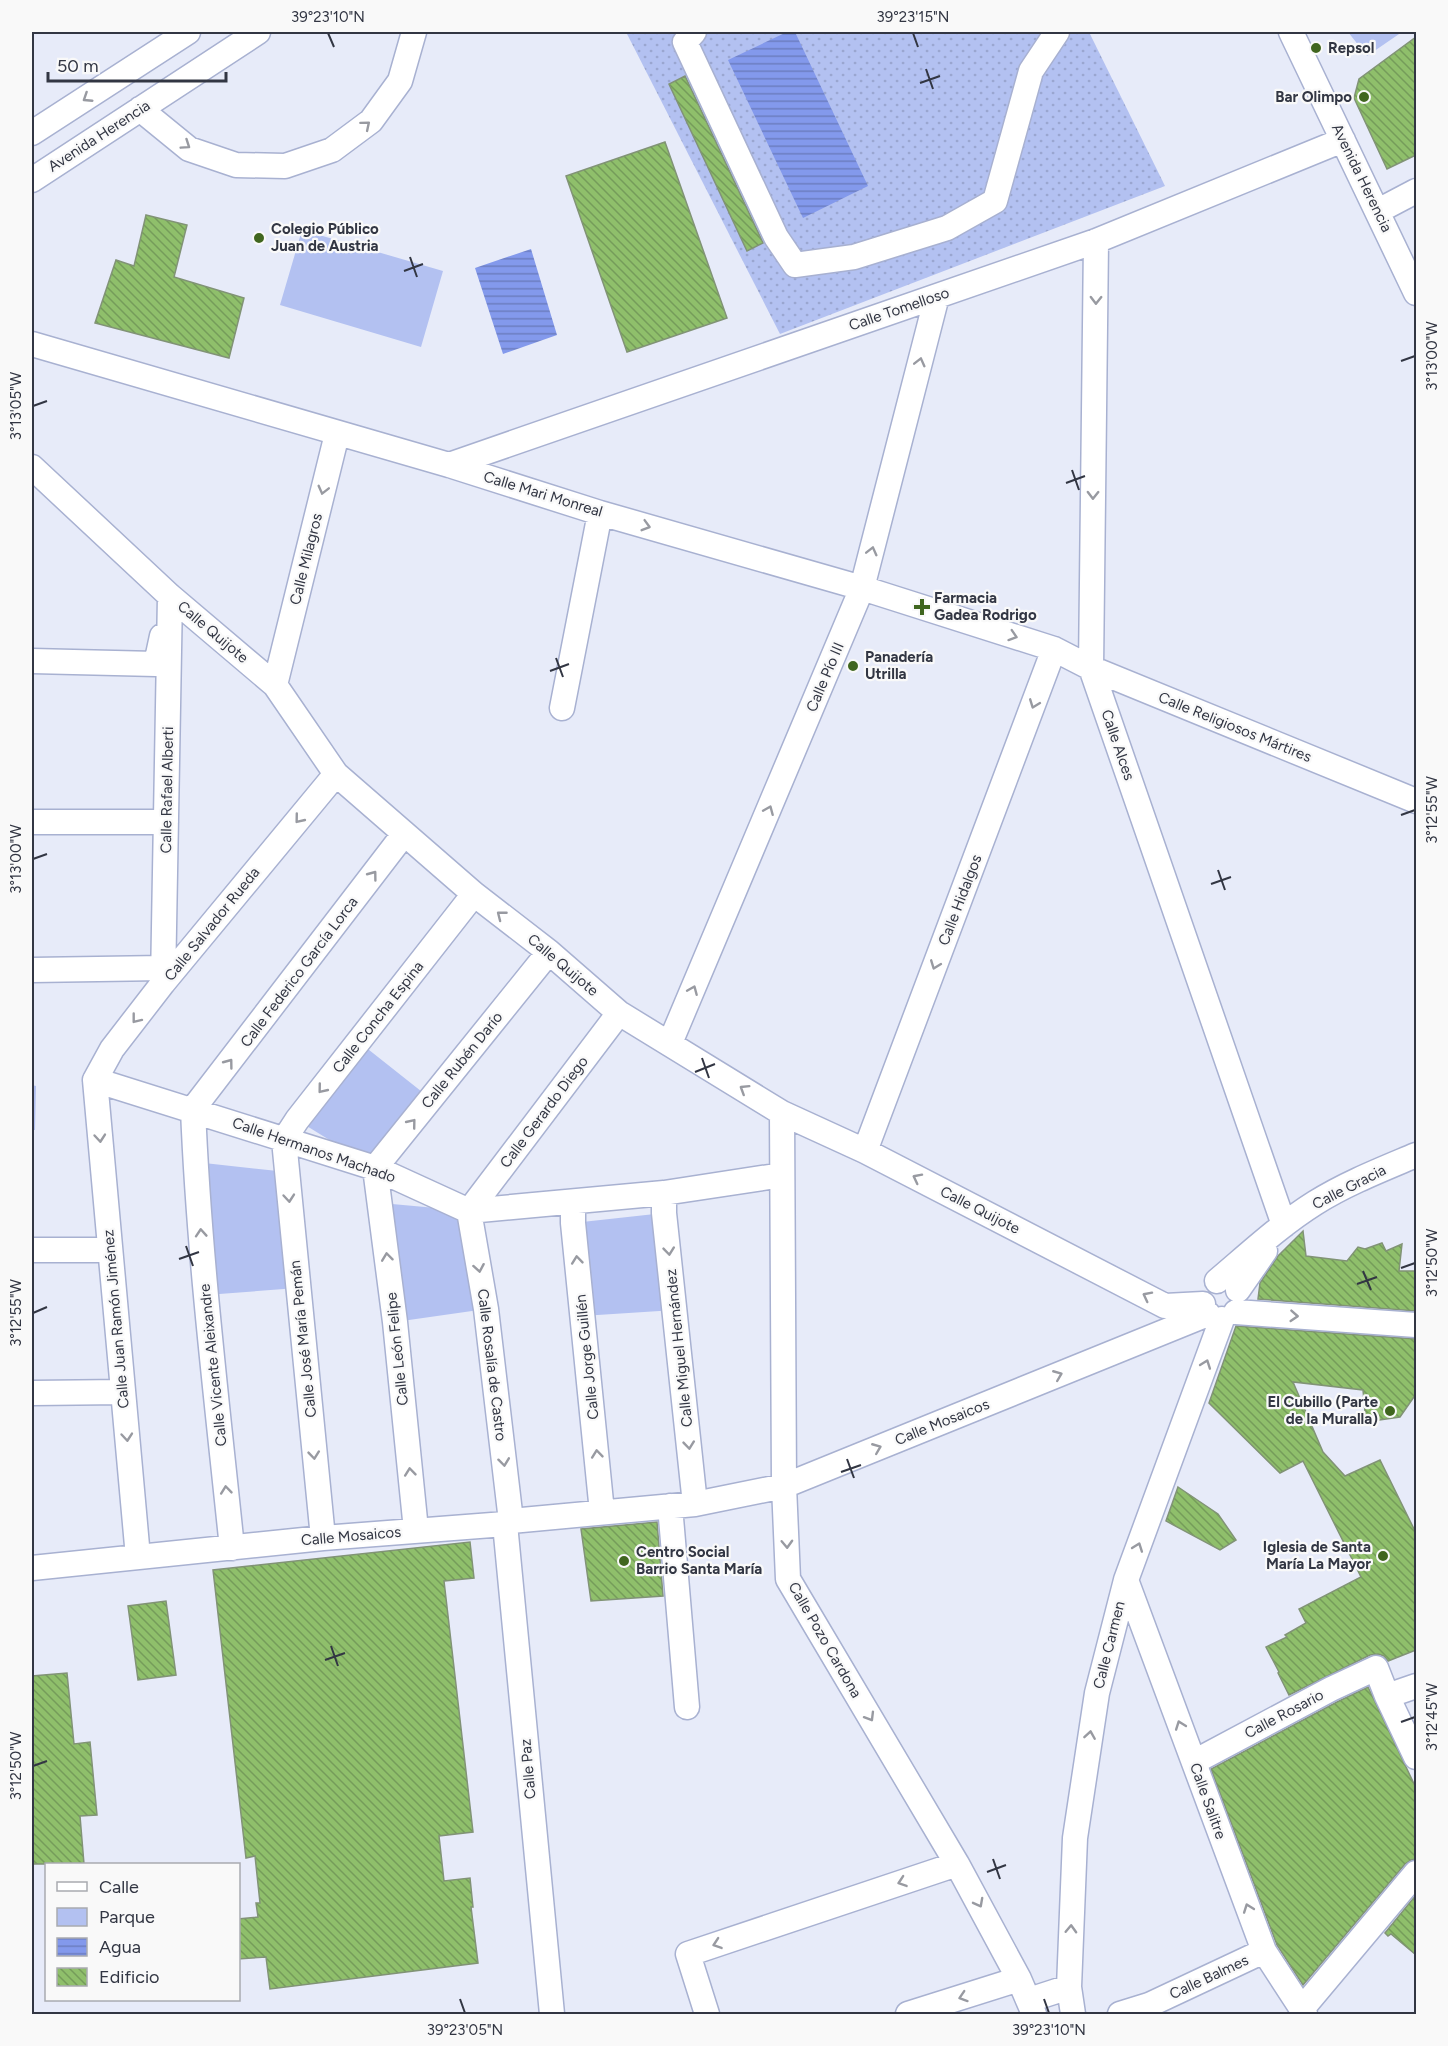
<svg xmlns="http://www.w3.org/2000/svg" width="1448" height="2046" font-family="Figtree,sans-serif">
<style>
.grass{fill:url(#grass-dots)}
.green{fill:#b3c1f1}
.water{fill:url(#water-rules)}
.building{fill:url(#building-back-hatch);stroke:#819376;stroke-width:1.5}
.lines{fill:none;stroke-linecap:round;stroke-linejoin:round}
.minor-casing{stroke:#a8b1d1;stroke-width:27}
.minor{stroke:#fff;stroke-width:24}
.oneway{stroke:#989aa1}
.ticks{fill:none;stroke:#323643;stroke-width:2}
.poi-dot{fill:#40661f;stroke:#f9f9f9;stroke-width:2}
.labels{text-anchor:middle;dominant-baseline:central;stroke-width:4.5;stroke-linejoin:round;paint-order:stroke}
.poi-label{font-size:15px;font-weight:bold;fill:#323643;stroke:#f9f9f9;text-anchor:start}
.street-label{font-size:15px;fill:#323643;stroke:#f9f9f9}
.neatline{fill:none;stroke:#323643;stroke-width:2}
.ticks-label{font-size:15px;text-anchor:middle;fill:#323643}
</style>
<defs>
<pattern id="grass-dots" width="8" height="8" patternUnits="userSpaceOnUse" patternTransform="scale(1.5)"><rect width="8" height="8" fill="#b3c1f1"/><path d="M2 2h.1M6 6h.1" fill="none" stroke="#9aa6d0" stroke-width="1.8" stroke-linecap="round"/></pattern>
<pattern id="water-rules" width="6" height="5" patternUnits="userSpaceOnUse" patternTransform="scale(1.5)"><rect width="6" height="5" fill="#8399ec"/><path d="M0 2.5h6" fill="none" stroke="#6c7ec1"/></pattern>
<pattern id="building-back-hatch" width="6" height="6" patternUnits="userSpaceOnUse" patternTransform="scale(1.5)"><rect width="6" height="6" fill="#8fbf6b"/><path d="M-1 5l2 2M0 0l6 6M5-1l2 2" fill="none" stroke="#759c5a"/></pattern>
</defs>
<rect width="100%" height="100%" fill="#e7ebf9"/>
<path class="grass" d="M626 32H1089L1165 186 780 334Z"/>
<path class="green" d="M1348 32H1402L1367 56Z
M302 230 443 271 421 347 280 305Z
M359 1042 431 1099 375 1168 297 1120Z
M32 1085 36 1086 35 1130H32Z
M195 1162 287 1172 297 1288 206 1295Z
M381 1203 469 1211 486 1309 395 1322Z
M664 1213 675 1310 582 1316 573 1223Z"/>
<path class="water" d="M787 32H795L868 186 803 218 728 60Z
M531 249 557 335 503 354 475 268Z"/>
<path class="building" d="M1416 37V155L1387 169 1354 98 1359 79Z
M685 76 763 243 747 251 669 84Z
M665 142 727 318 627 352 566 176Z
M146 215 187 225 174 277 244 298 229 358 95 323 116 260 134 266Z
M1303 1231 1306 1256 1347 1261 1358 1247 1365 1249 1382 1243 1386 1251 1402 1244 1399 1271H1416V1311L1258 1299 1260 1283 1278 1256Z
M1236 1326 1416 1339V1394L1400 1417 1366 1422 1363 1390 1293 1382 1323 1452 1345 1476 1380 1460 1416 1533V1650L1388 1661 1384 1656 1378 1654 1370 1655 1289 1695 1278 1673 1279 1672 1266 1647 1287 1637 1285 1635 1306 1623 1299 1609 1361 1577 1303 1461 1280 1473 1209 1403Z
M1178 1487 1218 1514 1236 1540 1220 1550 1166 1521Z
M657 1522 663 1596 591 1601 581 1529Z
M470 1542 474 1578 444 1581 473 1832 439 1836 444 1881 470 1878 473 1907H471L478 1963 270 1989 266 1957 238 1959V1919L258 1917 256 1903H260L255 1856 246 1858 213 1570Z
M166 1601 176 1675 138 1680 128 1606Z
M67 1673 74 1744 90 1742 97 1815 80 1816 84 1864H33L32 1676Z
M1368 1687 1416 1788V1859L1411 1860 1405 1864 1303 1985 1277 1945 1211 1769 1337 1702Z
M1416 1895V1955L1391 1934 1388 1936 1385 1933Z"/>
<g class="lines">
<g class="minor-casing">
<path id="minor" d="M694 32 685 42 776 237 795 265 854 257 947 228 995 201 1031 71 1057 32
M1291 32 1416 293
M140 109 189 149 236 165 285 166 332 150 371 121 400 81 414 32
M32 133 188 32
M32 180 258 32
M1378 211 1416 191
M1096 241 1091 668 1284 1225
M32 344 449 465 600 513 862 588 1054 649 1091 668 1416 801
M449 465 1096 241 1343 140
M32 467 170 596 275 685 336 774 474 894 549 952 619 1013 782 1113 865 1151 1165 1306 1203 1304
M32 661 156 664 162 636
M275 685 337 434
M562 708 600 513
M32 822H166
M32 970 163 968
M163 983 170 596
M670 1043 862 588 937 296
M95 1080 375 1168 469 1211 664 1193 782 1175
M95 1080 138 1557
M95 1080 112 1049 163 983 336 774
M782 1113 784 1486 788 1579 957 1864 1019 1979 1034 2014
M865 1151 1054 649
M664 1193V1213L695 1504
M573 1202V1223L602 1512
M32 1250H110
M1217 1281C1249 1254 1280 1225 1315 1203 1347 1183 1383 1169 1416 1155
M1238 1290 1265 1251
M1236 1312 1416 1325
M32 1393 123 1392
M670 1506 687 1707
M511 1521 486 1309 469 1211 619 1013
M505 1524 552 2014
M416 1530 395 1322 375 1168 549 952
M323 1538 284 1140 297 1120 474 894
M232 1548C217 1402 199 1256 193 1109L404 834
M32 1568 323 1538 505 1524 511 1521 695 1504 784 1486 1208 1314
M1126 1580 1264 1951 1305 2014
M1387 1696 1416 1686
M1194 1762 1331 1689 1376 1668 1387 1696 1416 1757
M1029 2000 1069 1987
M1301 2010 1416 1873
M707 2014 688 1954 957 1864
M908 2014 1019 1979
M1073 2014 1069 1987 1075 1838 1097 1693 1126 1580 1222 1319
M1120 2014 1149 2005 1264 1951"/>
</g>
<use href="#minor" class="minor"/>
</g>
<defs><path id="oneway-chevron" d="M-2-3.5L2.5 0L-2 3.5" fill="none" stroke-width="1.6" stroke-linecap="round" stroke-linejoin="round" transform="scale(1.5)"/></defs>
<g class="oneway">
<use href="#oneway-chevron" transform="translate(87 98) rotate(147)"/>
<use href="#oneway-chevron" transform="translate(366 125) rotate(-40)"/>
<use href="#oneway-chevron" transform="translate(186 145) rotate(34)"/>
<use href="#oneway-chevron" transform="translate(1096 300) rotate(91)"/>
<use href="#oneway-chevron" transform="translate(920 362) rotate(-76)"/>
<use href="#oneway-chevron" transform="translate(323 490) rotate(104)"/>
<use href="#oneway-chevron" transform="translate(1093 495) rotate(91)"/>
<use href="#oneway-chevron" transform="translate(646 526) rotate(16)"/>
<use href="#oneway-chevron" transform="translate(872 551) rotate(-76)"/>
<use href="#oneway-chevron" transform="translate(1013 636) rotate(18)"/>
<use href="#oneway-chevron" transform="translate(1034 704) rotate(111)"/>
<use href="#oneway-chevron" transform="translate(769 810) rotate(-67)"/>
<use href="#oneway-chevron" transform="translate(299 819) rotate(129)"/>
<use href="#oneway-chevron" transform="translate(373 875) rotate(-53)"/>
<use href="#oneway-chevron" transform="translate(501 915) rotate(-142)"/>
<use href="#oneway-chevron" transform="translate(935 965) rotate(111)"/>
<use href="#oneway-chevron" transform="translate(693 990) rotate(-67)"/>
<use href="#oneway-chevron" transform="translate(136 1019) rotate(128)"/>
<use href="#oneway-chevron" transform="translate(229 1063) rotate(-53)"/>
<use href="#oneway-chevron" transform="translate(322 1089) rotate(129)"/>
<use href="#oneway-chevron" transform="translate(744 1089) rotate(-148)"/>
<use href="#oneway-chevron" transform="translate(412 1123) rotate(-51)"/>
<use href="#oneway-chevron" transform="translate(100 1138) rotate(85)"/>
<use href="#oneway-chevron" transform="translate(917 1178) rotate(-153)"/>
<use href="#oneway-chevron" transform="translate(289 1198) rotate(85)"/>
<use href="#oneway-chevron" transform="translate(201 1233) rotate(-94)"/>
<use href="#oneway-chevron" transform="translate(669 1251) rotate(84)"/>
<use href="#oneway-chevron" transform="translate(387 1257) rotate(-97)"/>
<use href="#oneway-chevron" transform="translate(577 1260) rotate(-96)"/>
<use href="#oneway-chevron" transform="translate(479 1268) rotate(80)"/>
<use href="#oneway-chevron" transform="translate(1147 1296) rotate(-153)"/>
<use href="#oneway-chevron" transform="translate(1294 1316) rotate(4)"/>
<use href="#oneway-chevron" transform="translate(1206 1364) rotate(-70)"/>
<use href="#oneway-chevron" transform="translate(1058 1375) rotate(-22)"/>
<use href="#oneway-chevron" transform="translate(127 1437) rotate(85)"/>
<use href="#oneway-chevron" transform="translate(689 1445) rotate(84)"/>
<use href="#oneway-chevron" transform="translate(877 1448) rotate(-22)"/>
<use href="#oneway-chevron" transform="translate(597 1454) rotate(-96)"/>
<use href="#oneway-chevron" transform="translate(314 1455) rotate(84)"/>
<use href="#oneway-chevron" transform="translate(504 1462) rotate(83)"/>
<use href="#oneway-chevron" transform="translate(410 1472) rotate(-96)"/>
<use href="#oneway-chevron" transform="translate(226 1490) rotate(-96)"/>
<use href="#oneway-chevron" transform="translate(787 1544) rotate(88)"/>
<use href="#oneway-chevron" transform="translate(1138 1547) rotate(-70)"/>
<use href="#oneway-chevron" transform="translate(870 1717) rotate(59)"/>
<use href="#oneway-chevron" transform="translate(1180 1725) rotate(-110)"/>
<use href="#oneway-chevron" transform="translate(1090 1735) rotate(-81)"/>
<use href="#oneway-chevron" transform="translate(902 1882) rotate(161)"/>
<use href="#oneway-chevron" transform="translate(979 1903) rotate(62)"/>
<use href="#oneway-chevron" transform="translate(1248 1908) rotate(-110)"/>
<use href="#oneway-chevron" transform="translate(1071 1929) rotate(-88)"/>
<use href="#oneway-chevron" transform="translate(717 1944) rotate(161)"/>
<use href="#oneway-chevron" transform="translate(963 1997) rotate(162)"/>
</g>
<path class="ticks" d="M328 33 334 47M913 33 918 47M926 69 933 89M920 83 940 76M410 257 417 277M404 271 423 264M1401 361 1415 356M33 406 47 401M1072 470 1079 490M1066 483 1085 476M556 658 563 677M550 671 569 664M1401 815 1415 810M33 859 47 854M1218 870 1225 890M1211 884 1231 877M702 1058 709 1078M695 1072 715 1064M186 1246 193 1266M179 1259 199 1252M1401 1268 1415 1263M1363 1271 1371 1290M1357 1284 1377 1277M33 1313 47 1307M847 1459 854 1478M841 1472 861 1465M331 1646 338 1666M325 1660 345 1653M1401 1722 1415 1717M33 1766 47 1761M993 1859 1000 1879M987 1872 1006 1865M460 1999 465 2013M1044 1999 1049 2013"/>
<g class="poi-dot">
<circle cx="1316" cy="48" r="6"/>
<circle cx="1364" cy="97" r="6"/>
<circle cx="259" cy="238" r="6"/>
<path d="M919 598h6v6h6v6h-6v6h-6v-6h-6v-6h6z"/>
<circle cx="853" cy="666" r="6"/>
<circle cx="1390" cy="1411" r="6"/>
<circle cx="1383" cy="1556" r="6"/>
<circle cx="624" cy="1561" r="6"/>
</g>
<g class="labels">
<g class="poi-label">
<text x="1328" y="48">Repsol</text>
<text x="1352" y="97" text-anchor="end">Bar Olimpo</text>
<text x="271" y="229">Colegio Público<tspan x="271" dy="17">Juan de Austria</tspan></text>
<text x="934" y="598">Farmacia<tspan x="934" dy="17">Gadea Rodrigo</tspan></text>
<text x="865" y="657">Panadería<tspan x="865" dy="17">Utrilla</tspan></text>
<text x="1378" y="1402" text-anchor="end">El Cubillo (Parte<tspan x="1378" dy="17">de la Muralla)</tspan></text>
<text x="1371" y="1547" text-anchor="end">Iglesia de Santa<tspan x="1371" dy="17">María La Mayor</tspan></text>
<text x="636" y="1552">Centro Social<tspan x="636" dy="17">Barrio Santa María</tspan></text>
</g>
<g class="street-label">
<text transform="translate(99 136) rotate(-33)">Avenida Herencia</text>
<text transform="translate(1362 178) rotate(64)">Avenida Herencia</text>
<text transform="translate(899 309) rotate(-19)">Calle Tomelloso</text>
<text transform="translate(543 494) rotate(17)">Calle Mari Monreal</text>
<text transform="translate(306 559) rotate(-76)">Calle Milagros</text>
<text transform="translate(213 632) rotate(40)">Calle Quijote</text>
<text transform="translate(825 677) rotate(-67)">Calle Pío III</text>
<text transform="translate(1235 727) rotate(22)">Calle Religiosos Mártires</text>
<text transform="translate(1118 745) rotate(71)">Calle Alces</text>
<text transform="translate(167 790) rotate(-89)">Calle Rafael Alberti</text>
<text transform="translate(960 900) rotate(-69)">Calle Hidalgos</text>
<text transform="translate(212 924) rotate(-51)">Calle Salvador Rueda</text>
<text transform="translate(563 965) rotate(40)">Calle Quijote</text>
<text transform="translate(299 972) rotate(-53)">Calle Federico García Lorca</text>
<text transform="translate(378 1017) rotate(-52)">Calle Concha Espina</text>
<text transform="translate(462 1060) rotate(-51)">Calle Rubén Darío</text>
<text transform="translate(544 1112) rotate(-53)">Calle Gerardo Diego</text>
<text transform="translate(314 1150) rotate(19)">Calle Hermanos Machado</text>
<text transform="translate(1349 1187) rotate(-27)">Calle Gracia</text>
<text transform="translate(980 1210) rotate(27)">Calle Quijote</text>
<text transform="translate(116 1319) rotate(-95)">Calle Juan Ramón Jiménez</text>
<text transform="translate(303 1339) rotate(-96)">Calle José María Pemán</text>
<text transform="translate(679 1348) rotate(-96)">Calle Miguel Hernández</text>
<text transform="translate(397 1349) rotate(-96)">Calle León Felipe</text>
<text transform="translate(587 1357) rotate(-96)">Calle Jorge Guillén</text>
<text transform="translate(213 1365) rotate(-96)">Calle Vicente Aleixandre</text>
<text transform="translate(492 1365) rotate(83)">Calle Rosalía de Castro</text>
<text transform="translate(942 1422) rotate(-22)">Calle Mosaicos</text>
<text transform="translate(351 1536) rotate(-5)">Calle Mosaicos</text>
<text transform="translate(825 1640) rotate(60)">Calle Pozo Cardona</text>
<text transform="translate(1109 1645) rotate(-76)">Calle Carmen</text>
<text transform="translate(1284 1714) rotate(-28)">Calle Rosario</text>
<text transform="translate(528 1769) rotate(-95)">Calle Paz</text>
<text transform="translate(1208 1801) rotate(70)">Calle Salitre</text>
<text transform="translate(1209 1977) rotate(-25)">Calle Balmes</text>
</g>
</g>
<rect width="1448" height="2046" fill="none" stroke="#f9f9f9" stroke-width="66"/>
<rect x="45" y="1863" width="195" height="138" fill="#f9f9f9" stroke="#a9abb0" stroke-width="1.5"/>
<rect x="57" y="1882" width="30" height="9" fill="#ffffff" stroke="#a9abb0" stroke-width="1.5"/>
<text x="99" y="1893" font-size="18" fill="#323643">Calle</text>
<rect x="57" y="1908" width="30" height="18" fill="#b3c1f1" stroke="#a9abb0" stroke-width="1.5"/>
<text x="99" y="1923" font-size="18" fill="#323643">Parque</text>
<rect x="57" y="1938" width="30" height="18" fill="url(#water-rules)" stroke="#a9abb0" stroke-width="1.5"/>
<text x="99" y="1953" font-size="18" fill="#323643">Agua</text>
<rect x="57" y="1968" width="30" height="18" fill="url(#building-back-hatch)" stroke="#a9abb0" stroke-width="1.5"/>
<text x="99" y="1983" font-size="18" fill="#323643">Edificio</text>
<path d="M48 72v9h178v-9" fill="none" stroke="#323643" stroke-width="3"/>
<text x="57" y="72" font-size="18" fill="#323643" stroke="#f9f9f9" stroke-width="4.5" paint-order="stroke">50 m</text>
<rect x="33" y="33" width="1382" height="1980" class="neatline"/>
<g class="ticks-label">
<text x="328" y="22">39°23'10"N</text>
<text x="913" y="22">39°23'15"N</text>
<text transform="translate(1432 356) rotate(-90)" y="5">3°13'00"W</text>
<text transform="translate(16 406) rotate(-90)" y="5">3°13'05"W</text>
<text transform="translate(1432 810) rotate(-90)" y="5">3°12'55"W</text>
<text transform="translate(16 859) rotate(-90)" y="5">3°13'00"W</text>
<text transform="translate(1432 1263) rotate(-90)" y="5">3°12'50"W</text>
<text transform="translate(16 1313) rotate(-90)" y="5">3°12'55"W</text>
<text transform="translate(1432 1717) rotate(-90)" y="5">3°12'45"W</text>
<text transform="translate(16 1766) rotate(-90)" y="5">3°12'50"W</text>
<text x="465" y="2035">39°23'05"N</text>
<text x="1049" y="2035">39°23'10"N</text>
</g>
</svg>
